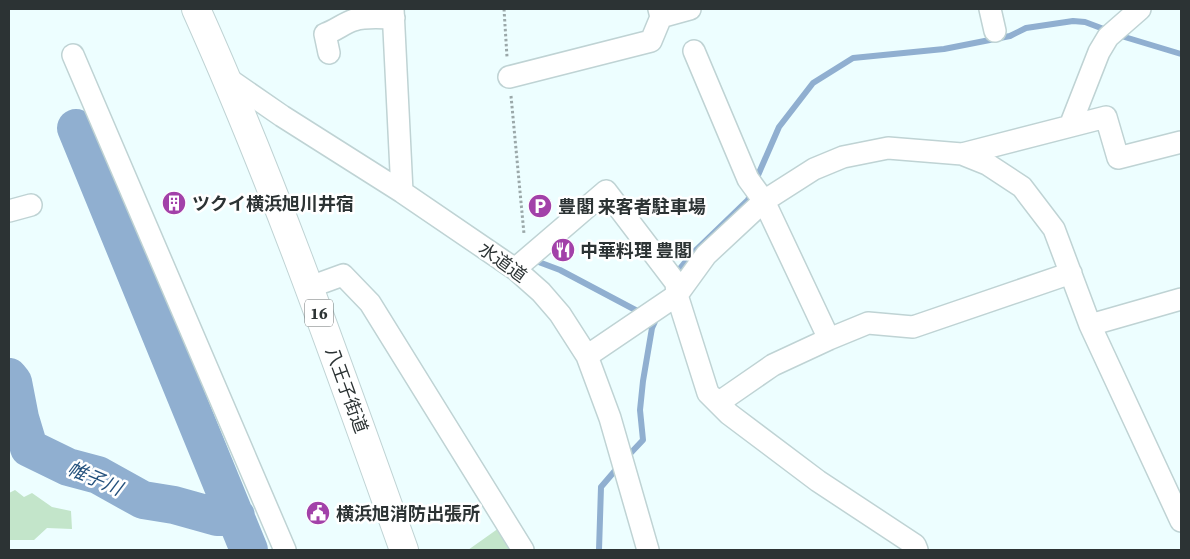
<svg xmlns="http://www.w3.org/2000/svg" width="1190" height="559" font-family="'Source Serif 4','Noto Sans JP',serif">
<style>
.green{fill:#c3e5ca}
.lines{fill:none;stroke-linecap:round;stroke-linejoin:round}
.stream{stroke:#90afd0;stroke-width:6}
.river{stroke:#90afd0;stroke-width:38}
.minor-casing{stroke:#bfd3d4;stroke-width:24}
.highway-casing{stroke:#bfd3d4;stroke-width:30}
.path{stroke:#9ba8a9;stroke-width:3;stroke-dasharray:2.5 2.5;stroke-linecap:butt}
.minor{stroke:#fff;stroke-width:21}
.highway{stroke:#fff;stroke-width:28}
.labels{text-anchor:middle;dominant-baseline:central;stroke-width:5;stroke-linejoin:round;paint-order:stroke}
.shield{fill:#fff;stroke:#6b7071;stroke-width:1}
.shield-label{font-size:16px;font-weight:bold;fill:#2c3334}
.poi-label{font-size:18px;font-weight:bold;fill:#2c3334;stroke:#fff;text-anchor:start}
.street-label{font-size:18px;fill:#2c3334;stroke:#fff}
.water-label{font-size:19px;font-style:italic;fill:#24517d;stroke:#fff}
</style>
<rect width="100%" height="100%" fill="#edfeff"/>
<path class="green" d="M15 490 24 497 32 493 52 507 71 511 72 529 47 528 34 540H9V493Z
M499 528 514 550H468Z"/>
<g class="lines">
<path class="stream" d="M1118 35 1181 54
M755 182 779 127 813 83 853 58 944 49 1010 36 1026 28 1073 21 1085 22 1109 31
M536 261 560 270 643 314
M674 276 691 255 748 200 751 192
M652 328 658 315
M626 458 643 440 640 410 643 381 652 328 651 327
M599 550 601 487 619 466"/>
<path class="river" d="M76 128 249 550
M9 377 13 382 20 418 29 448 68 467 98 475 143 500 174 505 217 517 236 516"/>
<g class="minor-casing">
<path id="minor" d="M393 9 402 192
M990 9 995 31
M661 17 690 9
M694 51 748 179 764 201 829 339
M329 53 325 34C335 31 344 23 354 20 366 16 381 18 394 18
M73 55 285 550
M509 77 651 41 661 17 659 9
M227 78 282 116 402 192 515 269 541 292 560 314 587 356 610 418 648 550
M1070 126 1099 52 1108 37 1140 9
M962 154 1106 117 1118 158 1181 142
M9 211 31 205
M515 269 606 191 676 283 677 295 708 393 729 414 818 481 915 545 917 550
M310 287 343 275 370 303 523 550
M1090 325 1181 299
M587 356 677 295 706 255 764 201 814 169 843 157 888 148 962 154 987 164 1022 187 1054 229 1090 325 1181 521
M718 403 773 365 829 339 868 323 913 327 1071 273"/>
</g>
<g class="highway-casing">
<path id="highway" d="M196 9C275 185 339 368 404 550"/>
</g>
<path class="path" d="M504 9 507 57
M511 96 524 234"/>
<use href="#minor" class="minor"/>
<use href="#highway" class="highway"/>
</g>
<defs>
<g id="building-disc" transform="scale(1.25)"><circle r="9.5" fill="#a241a9" stroke="#fff"/><path d="M-4-6H4V6H1V3H-1V6H-4ZM-2.5-4.3h1.7v1.8h-1.7ZM.8-4.3h1.7v1.8H.8ZM-2.5-1h1.7V.8h-1.7ZM.8-1h1.7V.8H.8Z" fill="#fff"/></g>
<g id="parking-disc" transform="scale(1.25)"><circle r="9.5" fill="#a241a9" stroke="#fff"/><path d="M-3.5-5.5H1a3.5 3.5 0 0 1 0 7H-1V5.5H-3.5ZM-1-3.4V-.6H.8a1.4 1.4 0 0 0 0-2.8Z" fill="#fff"/></g>
<g id="restaurant-disc" transform="scale(1.25)"><circle r="9.5" fill="#a241a9" stroke="#fff"/><path d="M-5-6h1v4h1v-4h1v4h1v-4h1v5L-1.5 .5V6h-2V.5L-5-1ZM5-6V6H3V1.5H1.5Q1.5-4 5-6Z" fill="#fff"/></g>
<g id="civic-disc" transform="scale(1.25)"><circle r="9.5" fill="#a241a9" stroke="#fff"/><path d="M-.6-6.5H3V-4.5H.6V-3L4-1V1h2V6H-6V1h2V-1L-.6-3ZM-1.2 2.5V6h2.4V2.5Z" fill="#fff"/></g>
</defs>
<g fill-rule="evenodd">
<use href="#building-disc" x="174" y="203"/>
<use href="#parking-disc" x="540" y="206"/>
<use href="#restaurant-disc" x="563" y="250"/>
<use href="#civic-disc" x="318" y="513"/>
</g>
<g class="labels">
<rect class="shield" x="305" y="299.5" width="28" height="27" rx="4"/>
<g class="shield-label">
<text x="319" y="313">16</text>
</g>
<g class="poi-label">
<text x="192" y="203">ツクイ横浜旭川井宿</text>
<text x="558" y="206">豊閣 来客者駐車場</text>
<text x="580" y="250">中華料理 豊閣</text>
<text x="336" y="513">横浜旭消防出張所</text>
</g>
<g class="street-label">
<text transform="translate(503 262) rotate(36)">水道道</text>
<text transform="translate(347 390) rotate(70)">八王子街道</text>
</g>
<g class="water-label">
<text transform="translate(95 478) rotate(23)">帷子川</text>
</g>
</g>
<rect width="1190" height="559" fill="none" stroke="#2c3334" stroke-width="20"/>
</svg>
